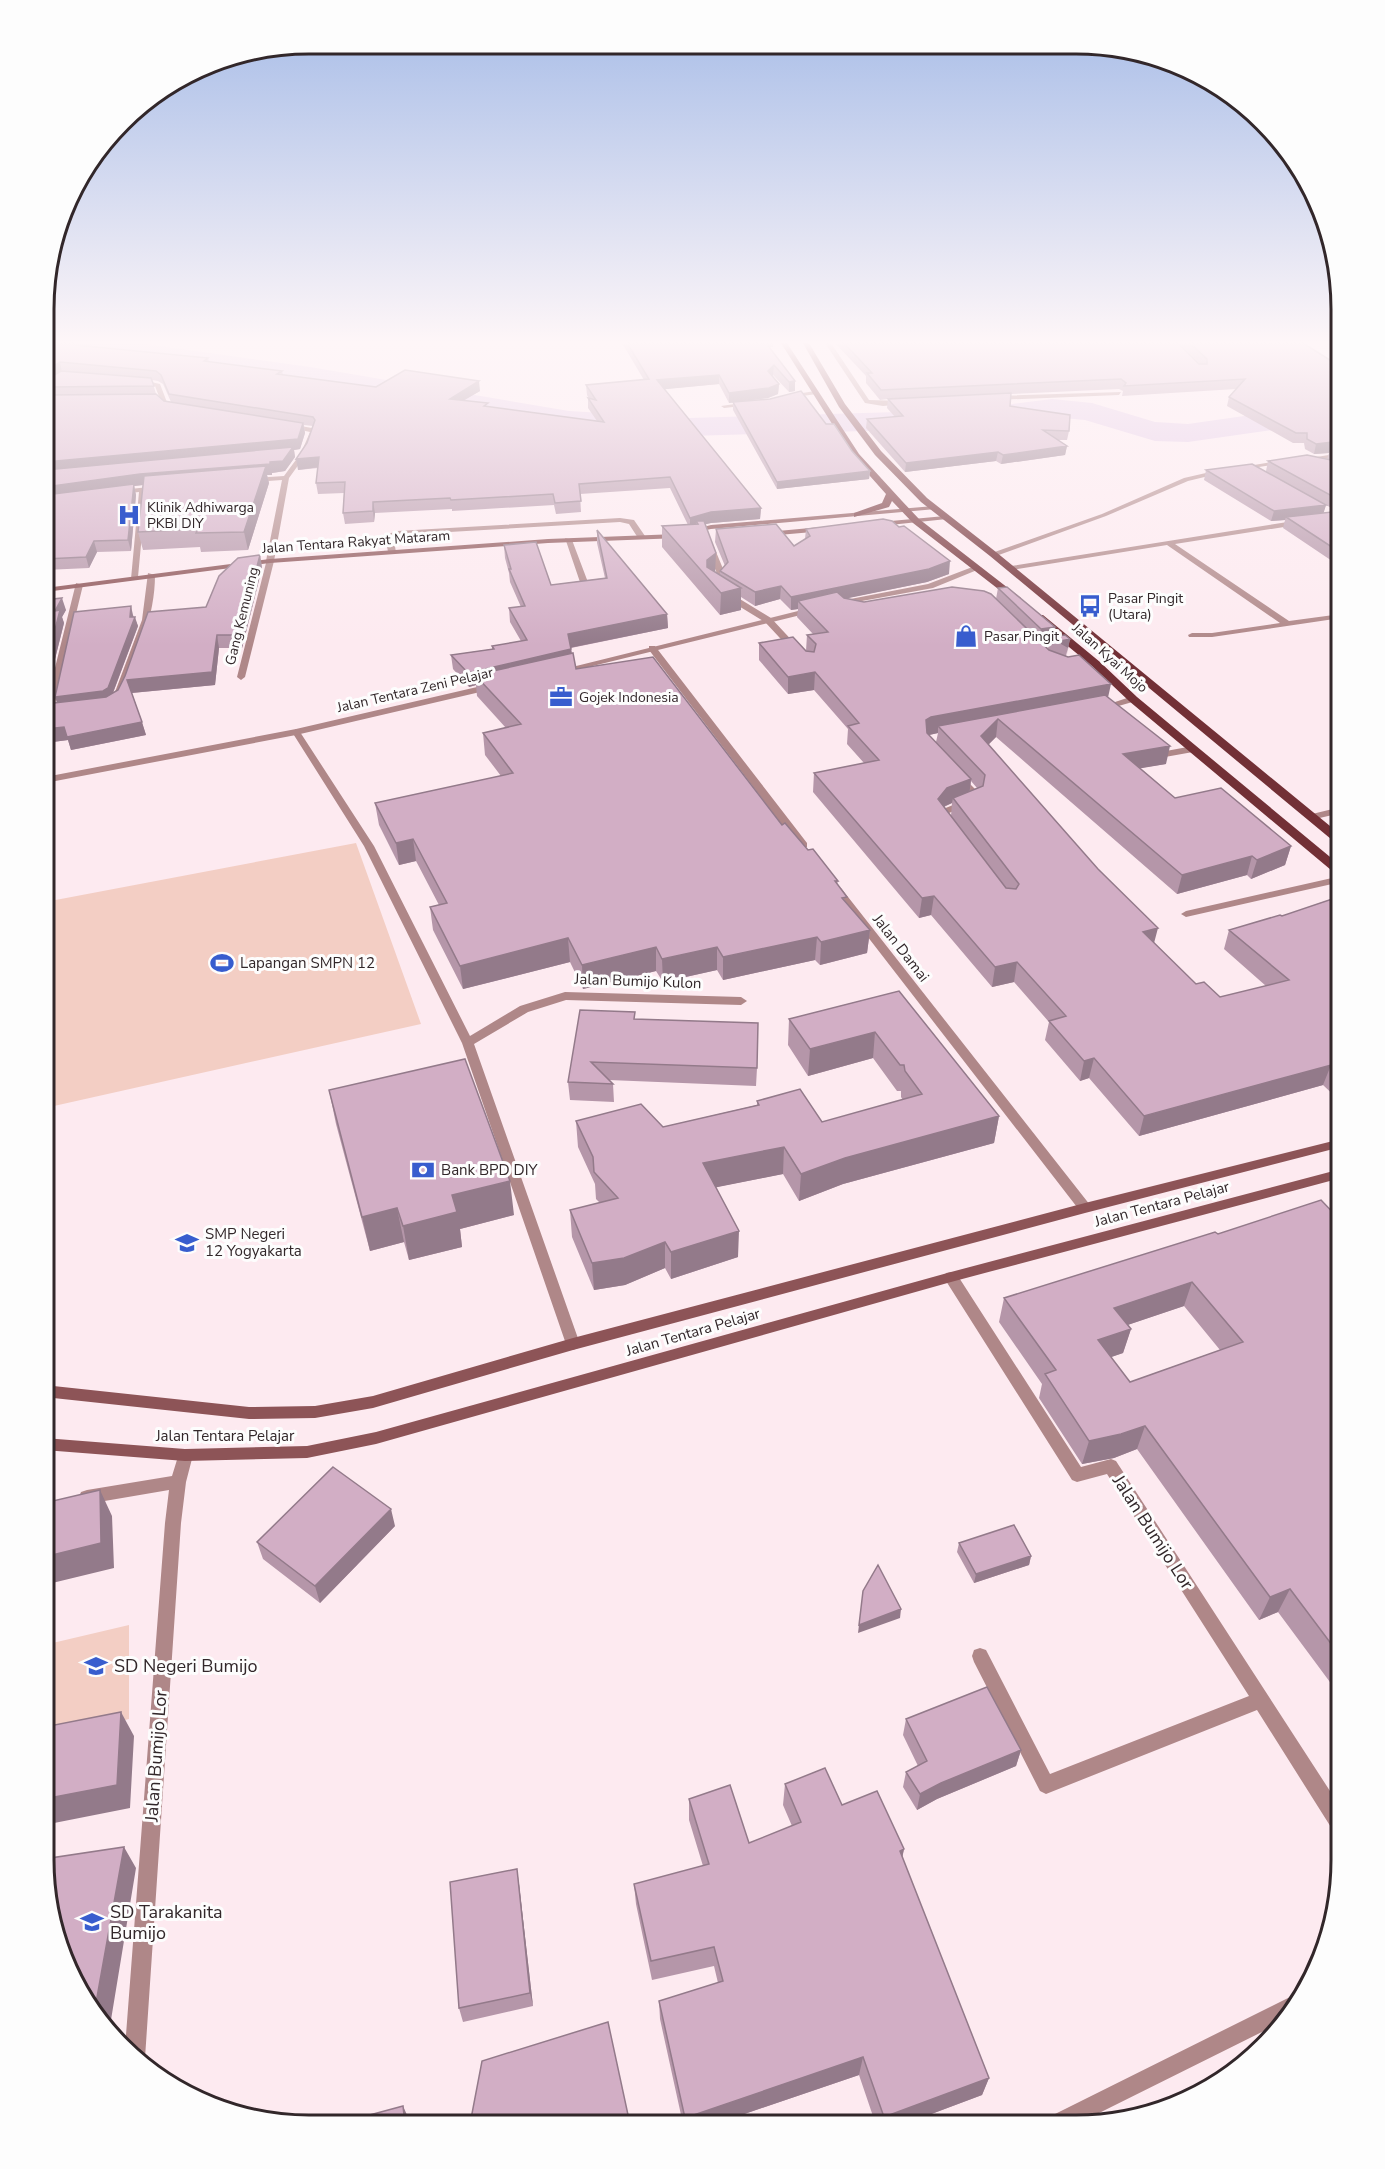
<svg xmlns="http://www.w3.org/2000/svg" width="1385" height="2169" font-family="'Nunito Sans',sans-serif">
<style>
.green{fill:#f3cec4}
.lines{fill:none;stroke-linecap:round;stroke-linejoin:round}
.river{fill:#e1c6e5;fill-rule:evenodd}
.lane{fill:#af8788;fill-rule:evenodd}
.street{fill:#af8788;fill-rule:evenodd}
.secondary{fill:#8d5457;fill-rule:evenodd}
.primary{fill:#723036;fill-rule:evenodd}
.wall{fill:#b596a9;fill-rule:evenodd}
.shaded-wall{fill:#937a8a}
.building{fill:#d2aec5;stroke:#937a8a;stroke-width:1.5;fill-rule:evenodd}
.labels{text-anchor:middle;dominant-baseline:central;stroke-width:6;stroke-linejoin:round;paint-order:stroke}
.far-poi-label{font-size:14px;fill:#32272a;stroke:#fdfdfd;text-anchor:start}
.far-street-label{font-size:14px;fill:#32272a;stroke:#fdfdfd}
.street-label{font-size:15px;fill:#32272a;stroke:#fdfdfd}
.poi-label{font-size:15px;fill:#32272a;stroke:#fdfdfd;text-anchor:start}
.near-street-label{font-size:18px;fill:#32272a;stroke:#fdfdfd}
.near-poi-label{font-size:18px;fill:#32272a;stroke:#fdfdfd;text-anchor:start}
.rim{fill:none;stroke:#32272a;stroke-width:3}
</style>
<rect width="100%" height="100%" fill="#fdeaf0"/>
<path class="green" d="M356 843 421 1024 45 1108V902Z
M129 1625V1719L44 1740V1645Z"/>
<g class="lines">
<path class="river" d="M46 343H138L310 367 569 411 690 418 965 410 1052 399 1092 403 1155 422 1188 424 1341 402V420L1188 442 1155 441 1085 420 1052 417 965 428 690 436 569 429 310 385 98 353 46 351Z"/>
<path class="lane" d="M825 343H831L869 400 903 401 905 404 883 406 865 403Z
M138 379 160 384 168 405 176 408V410L163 407 155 386 136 382Z
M815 391 817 394 787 398 784 396Z
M1121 392 1119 395 995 400 992 398 995 396Z
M749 402 751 405 724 408 721 406Z
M289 424 312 428 316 432 307 453 289 478 274 561 270 563 266 561 282 480 254 482 251 480 254 478 284 476 301 453 310 432 287 427 286 426Z
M159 486 162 488 161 489 146 491 138 577 131 579 139 492 120 494 117 492 120 490Z
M620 518 634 520 645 536 644 538H638L629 524 620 522 397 535 393 536 396 552 392 554 388 552 385 535 397 531Z
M707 545 714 547 726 576 724 581 713 584 709 582 718 576 706 547Z
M724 593H730L771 618 798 647V651H792L765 622 724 597Z
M649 646H655L807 843V847H799L649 650Z
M1133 696 1136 697V701L1101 711 1097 708Z
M296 729 300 732 374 846 470 1036 520 1006 565 992 741 997 747 1001 741 1005 566 1000 528 1012 474 1044 580 1344 578 1348 573 1350 568 1348 566 1344 462 1043 364 846 292 732Z
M1155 745 1166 751 1193 746 1198 749 1193 752 1165 757 1152 750V746Z
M959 775 962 776 979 793 981 800 949 813 947 816 951 822 949 824H943L937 816 943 809 971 798V796L954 778Z
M1341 807V813L1311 820 1306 817 1308 815Z
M1341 876V882L1186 917 1181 914 1186 911Z
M837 887 841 888 1090 1205 1092 1208 1090 1211H1080L833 892 832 890 833 888Z"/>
<path class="street" d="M1341 453V457L1307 461 1304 459Z
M1284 460 1286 461V463L1239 470 1236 468Z
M1219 470 1222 472 1221 473 1188 481 1106 516 996 556 989 554 1102 514 1184 478Z
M1300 520H1303V524L1175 544 1289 621 1341 614V618L1212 637H1189L1188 635 1192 633H1212L1280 623 1167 545 1011 570 1007 568 1011 566Z
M565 538 572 540 589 585 588 587 581 585Z
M267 559 274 561 245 677 241 680 237 677Z
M975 566 982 568 933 588 840 605 836 603 840 601 928 584Z
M148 573 155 575C155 617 138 653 123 692L116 694 115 692 142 620Z
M76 583 83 585 57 692 54 712 50 715 46 712 49 692Z
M814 607H817V611L560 674 556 671Z
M490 684 493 685V689L296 735 45 783V777L296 729Z
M951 1272 956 1273 1081 1467 1111 1459 1116 1461 1341 1808V1834L1334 1832 1257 1710 1046 1794 1040 1791 974 1662 972 1656 974 1650 980 1648 986 1650 1050 1774 1249 1696 1107 1474 1077 1482 1072 1480 946 1281 944 1277 946 1273Z
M185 1449 190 1450 193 1455 186 1482 181 1523 145 2058 142 2065 125 2048 165 1523 169 1490 87 1504 81 1502 79 1497 81 1492 87 1490 172 1476 180 1450Z
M1296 1994 1300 1996 1288 2019 1075 2125H1044L1047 2118Z"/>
<path class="secondary" d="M934 506 936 507V509L711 529 692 533 688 531 711 525Z
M945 516 949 518 947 519 880 526 876 524 880 522Z
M821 527 825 529 824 531 767 536 763 534 767 532Z
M677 534H680V538L548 543 270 563 45 592V588L270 559 548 539Z
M1341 1139V1147L1085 1213 573 1350 373 1408 315 1418 249 1419 44 1397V1385L249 1407 315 1406 373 1396 573 1338 1085 1203Z
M1341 1169V1178L951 1282 376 1444 307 1458 185 1461 44 1450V1438L185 1449 307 1446 376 1432 951 1272Z"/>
<path class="primary" d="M781 343H787L859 454 902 501 919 519 1021 598V602H1015L913 523 892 501 889 507 854 517V513L882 503 886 494 853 457Z
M803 343H809L845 404 881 451 927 498 996 552 1341 835V845L1337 844 990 556 921 502 875 455 839 407Z
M1035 615H1043L1100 662 1137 697 1341 866V876L1337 875 1129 701 1092 666 1035 619Z"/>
</g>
<path class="wall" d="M46 343 208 358 209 362 282 371 283 375 376 387 480 391 464 400 488 407 597 421 588 408V398L589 399 587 395 586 385 644 380 622 343H773V347H770V348L795 381V391L789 392 773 375 772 376 779 384 778 394 768 398 729 403 719 384 664 389 761 508 760 519 711 523 705 524 715 573 720 575V571L725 566 715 542 716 529 794 546 805 539 806 529 949 574 927 582 847 598 864 602 996 599 998 588 1055 627 1054 637 1070 639 1066 656 1108 697 1166 764 1140 768 1175 798 1291 846 1285 865 1251 879 1247 875 1177 894 996 737 988 745 1154 943 1196 984 1220 997 1266 986 1224 949 1229 930 1282 916 1341 896V1102L1323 1085 1139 1136 1089 1078 1080 1081 1045 1040 1049 1022 1014 982 992 987 931 915 919 918 813 792 814 773 864 763 847 744 848 729 814 690 788 694 759 660V643L806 651 807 635 813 634 797 617 798 609 791 610 780 599 755 606 741 597V610L720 615 662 547V526L688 525 670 488 580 494 581 512 556 514 554 505 452 511V509L375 513 374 522 345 524 343 513 344 493 318 494 316 483 318 468 298 470 313 426 304 425 305 433 300 449 294 450 295 457 285 471 272 473V475H267L269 483 248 550 201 552 200 547 143 550 138 532 143 485 134 486 136 495 131 551 97 552 89 568 45 570ZM152 380 158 381 163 384 171 402 164 401 156 394ZM1042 643H1049L1048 649ZM938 733 936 742 929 735ZM971 781 977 788 970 791ZM952 803 951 816 944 807Z
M835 343H1178L1199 364H1200L1179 343H1303L1341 367V567L1283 528 1285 520 1271 521 1204 480 1206 470 1266 471 1268 461 1327 459 1329 453 1314 454 1305 449 1304 443H1293L1227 406 1229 397 1236 389 1122 396 1123 391 1119 389 1011 394 1010 406 1069 431 1067 440H1057L1067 446 1065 455 1001 464 996 461 905 472 866 428 867 419 895 417 887 408 888 399 880 400 866 383V376ZM1326 505 1337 511 1323 513Z
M733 402 826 424 870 471 869 479 777 489 733 410Z
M597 530 667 614 668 628 571 648 576 669 782 825 838 881 837 884 846 903 870 930 867 953 820 965 815 960 723 980 717 970 663 982 656 971 583 989 570 962 463 989 433 930 430 907 439 905 416 861 399 865 379 825 375 803 501 776 485 755 483 733 506 728 477 696 476 685 469 687 453 669 451 655 492 649V646L521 641 510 622 509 608 521 607 510 582 509 573 505 558 504 545 551 585 605 578 597 543Z
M260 555 262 568 242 648H219L215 685 132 693 146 735 71 750 68 740 45 743V600L66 610 62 617 64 623 47 691 45 704 57 702 133 615 138 626 113 693 118 690Z
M899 991 999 1116 994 1143 843 1184 799 1201 783 1174 716 1187 738 1257 671 1279 665 1268 625 1285 594 1290 572 1237 570 1210 600 1203 596 1199 595 1184 578 1147 576 1121 663 1127 757 1105V1101L822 1122 903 1100 901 1097V1091H897L873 1058 808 1076 788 1045 789 1019Z
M635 1019 757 1068 756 1086 609 1080 613 1084 614 1102 570 1100 568 1082Z
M329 1090 514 1215 460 1229 462 1247 409 1260 404 1242 370 1251 336 1124Z
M1341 1221V1697L1278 1612 1259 1620 1137 1449 1114 1458 1082 1464 1039 1398 1042 1384 999 1322 1004 1298 1218 1234ZM1184 1306 1220 1350 1130 1382 1111 1357 1123 1353 1131 1329 1127 1325Z
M395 1526 320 1603 263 1559 257 1542Z
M959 1543 1031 1556 1029 1565 974 1583 957 1552Z
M906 1719 1021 1750 1016 1766 937 1799 917 1810 903 1787 906 1772 918 1766 903 1735Z
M785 1784 842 1805 904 1849 902 1857 989 2078 982 2095 902 2125H876L859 2075 715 2124H683L660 2019 659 2001 718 1983 714 1966 652 1980 636 1904 634 1884 703 1866 689 1820V1799L749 1843 792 1826 783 1805Z
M519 1884 533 2006 463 2022 459 2008Z"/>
<path class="shaded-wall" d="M767 343H773V347H770V343Z
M60 362 62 372 46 383V371Z
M774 365 773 375 768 380V371Z
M719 375V384L657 390V380Z
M479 381 480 391 451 408 450 399Z
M795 381V391L789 392V382Z
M779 384 778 394 768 398 729 403V393Z
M303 423 305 433 300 449 294 450 295 457 285 471 272 473V475H267L269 483 248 550 244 532 143 485 134 486 136 495 131 551 128 540 45 498V462Z
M1341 441V451H1329V453L1314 454 1316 444Z
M1067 446 1065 455 1001 464 1003 455Z
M998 452 996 461 905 472 906 463Z
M319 457 320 467 298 470 296 459Z
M870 471 869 479 777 489V482Z
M373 502 375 513 374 522 373 511Z
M1326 505 1323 515 1286 517 1285 520 1271 521 1274 511Z
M761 508 760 519 711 523 698 526 696 521V527L690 528V518L711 512Z
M94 541 97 552 89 568 86 557Z
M716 553 715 574 707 577V560Z
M260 555 262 568 242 648 239 635Z
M950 561 949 574 927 582 805 607 798 601V609L791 610V597Z
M781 586 780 599 755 606V592Z
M741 588V610L720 615 721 593Z
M62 598 66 610 62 617 64 623 47 691 45 704V669L55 611Z
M131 606 133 615V623L135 617 138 626 111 698 58 706 55 697 130 617Z
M667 614 668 628 569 648 568 634Z
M1055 627 1053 639 1050 637 1049 643 1039 644 1041 629Z
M217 635 219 648 215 685 131 693 127 680Z
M1070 639 1067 654 1068 647 1061 641Z
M571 649 572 664 475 675 476 685 469 687 468 673Z
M815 672 814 690 788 694V677Z
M1111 684 1107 702 998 719 996 737 979 754 938 726V733L929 735 924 738 926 720 931 717Z
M142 722 146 735 71 750 68 740 45 743V729L64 727Z
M1170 746 1166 764 1119 772 1123 754Z
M971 779 969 797 953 798 952 803 945 806 935 817 938 799 947 788Z
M413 839 416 861 399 865 396 843Z
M1291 846 1285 865 1251 879 1257 860Z
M1252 856 1247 875 1177 894 1182 875Z
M934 896 931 915 919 918 922 898Z
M1158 928 1153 947 1143 932Z
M870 930 867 953 820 965 821 942Z
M817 937 815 960 723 980V957Z
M568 938 570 962 463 989 460 966Z
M656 947V971L583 989 582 965Z
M717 947V970L663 982 662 959Z
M1017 962 1014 982 992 987 995 967Z
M875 1032 873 1058 808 1076 810 1049Z
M1094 1058 1089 1078 1080 1081 1084 1061Z
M1331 1065 1323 1085 1139 1136 1144 1116Z
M999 1116 994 1143 843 1184 799 1201 801 1174 845 1158Z
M784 1147 783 1174 703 1190V1163Z
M510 1181 514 1215 460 1229 462 1247 409 1260 403 1226 452 1195Z
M397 1208 404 1242 370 1251 362 1217Z
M739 1231 738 1257 671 1279V1252Z
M665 1242V1268L625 1285 594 1290 592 1263Z
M1192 1282 1184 1306 1107 1332 1114 1308Z
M1131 1329 1123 1353 1091 1364 1098 1340Z
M1145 1426 1137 1449 1114 1458 1082 1464 1089 1441Z
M100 1490 112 1516 114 1568 44 1585V1557Z
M391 1509 395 1526 320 1603 315 1586Z
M1031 1556 1029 1565 974 1583 976 1574Z
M1290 1589 1278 1612 1259 1620 1270 1597Z
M901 1609 900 1618 858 1633 859 1625Z
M121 1712 134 1736 130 1808 44 1825V1799Z
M1021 1750 1016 1766 937 1799 917 1810 920 1794 941 1783Z
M124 1847 136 1868 109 2032 99 2022 94 2014Z
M904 1849 900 1869V1851Z
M517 1869 519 1884 533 2006 530 1993Z
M863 2057 859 2075 715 2124H685V2118Z
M989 2078 982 2095 902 2125H882L884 2117Z
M403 2106 411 2124H405Z"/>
<path class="building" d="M46 343H77L76 345 208 358 204 361 282 371 277 374 376 387 405 370 479 381 450 399 488 403 484 406 604 422 588 398 596 400 586 385 649 379 627 343H770H766L795 381 789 382 774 365 768 371 779 384 769 388 729 393 719 375 657 380 761 508 711 512 690 518 670 477 579 484 581 501 555 503 553 494 451 500 450 498 373 502V511L343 513 345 482 316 483 319 457 296 459 307 443 315 420 313 417 169 394 161 375 156 371 60 362 46 371Z
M844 343H1178L1199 364H1207V359L1190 343H1303L1341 367V441L1316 444 1307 439V433H1296L1229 397 1245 379 1124 386 1126 383 1121 379 881 390 867 373H872Z
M61 371 151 378 154 386 46 387V380Z
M801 391 826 424H834L852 451 870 471 777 482 733 402 770 399Z
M1011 393 1010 406 1070 415 1069 431 1043 430 1067 446 1003 455 998 452 906 463 867 419 903 416 888 399Z
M156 394 164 401 303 423 298 439 45 462 46 395Z
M293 447 283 461 270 462V464L140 474 45 487V470Z
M1341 449V457L1329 451Z
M1307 455 1341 462V501L1268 461Z
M1252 464 1326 505 1274 511 1206 470Z
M266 466 244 532 196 533 198 529 138 532 144 476Z
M134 484 128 540 94 541 86 557 45 559V495Z
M1341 511V553L1286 517Z
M883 519 892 521 899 527 904 526 950 561 929 569 791 597 781 586 755 592 720 571 728 562 716 529 776 524 794 546 810 536 806 529Z
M696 521H704L716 553 707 560V567L741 588 721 593 662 526 698 524Z
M597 530 667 614 568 634 571 649 468 673 451 655 494 649 492 646 527 640 509 608 525 606 509 569H511L504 545 536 542 551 585 607 578Z
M260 555 239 635H217L212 672 127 680 142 722 67 737 64 727 45 729V704L106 697 118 690 125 676 148 612 206 607 219 576 238 558Z
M952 587 984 591 991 594 1049 650 1068 657 1079 655 1111 684 931 717 926 720 927 733 971 779 947 788 938 799 1006 888 1016 889 1019 884 953 798 983 786 985 775 938 726 1105 695 1170 746 1123 754 1175 798 1221 788 1291 846 1257 860 1252 856 1182 875 998 719 981 736 1098 869 1158 928 1143 932 1196 984 1204 982 1220 997 1289 980 1229 930 1280 915 1282 916 1341 896V1075L1331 1065 1144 1116 1094 1058 1084 1061 1049 1021 1066 1016 1017 962 995 967 934 896 922 898 814 773 879 760 848 726 859 723 815 672 788 677 759 643 793 637 806 651 814 652 816 644 807 635 828 632 798 601 837 592 844 598 864 602Z
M1007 587 1055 627 1041 629 998 588Z
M62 598 55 611 60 610 45 669V600Z
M131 606 130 617H135L108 688 103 691 55 697 74 612Z
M1065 635 1070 639 1061 641 1068 647 1050 637Z
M573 653 576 669 653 657 782 825 785 823 808 850 813 849 838 881H835L847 897 842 898 870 930 821 942 817 937 723 957 717 947 662 959 656 947 582 965 568 938 460 966 430 907 447 903 413 839 396 843 375 803 513 773 483 733 521 724 475 675Z
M899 991 999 1116 845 1158 801 1174 784 1147 703 1163 739 1231 671 1252 665 1242 624 1258 592 1263 570 1210 618 1198 594 1172 593 1157 576 1121 641 1104 663 1127 759 1105 757 1101 800 1089 822 1122 922 1094 905 1071 904 1065H900L875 1032 810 1049 789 1019Z
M580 1010 635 1012 634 1019 758 1023 757 1068 591 1062 613 1084 568 1082Z
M465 1059 510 1181 452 1195 457 1212 403 1226 397 1208 362 1217 329 1090Z
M1321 1200 1341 1221V1657L1290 1589 1270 1597 1145 1426 1121 1434 1089 1441 1045 1374 1056 1370 1004 1298 1215 1232 1218 1234ZM1192 1282 1243 1342 1130 1382 1098 1340 1131 1329 1114 1308Z
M333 1467 391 1509 315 1586 257 1542Z
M100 1490 101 1543 44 1557V1503Z
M1014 1525 1031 1556 976 1574 959 1543Z
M878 1565 901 1609 859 1625 863 1591Z
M987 1687 1021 1750 941 1783 920 1794 906 1772 927 1761 906 1719Z
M121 1712 117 1785 44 1799V1727Z
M825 1768 842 1805 877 1791 904 1849 900 1851 989 2078 884 2117 863 2057 685 2118 659 2001 723 1981 714 1947 651 1961 634 1884 709 1864 689 1799 730 1785 749 1843 801 1822 785 1784Z
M124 1847 94 2014 64 1962 44 1859Z
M517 1869 530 1993 459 2008 450 1882Z
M608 2022 630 2124H470L482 2061Z
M403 2106 405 2124 340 2123Z"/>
<linearGradient id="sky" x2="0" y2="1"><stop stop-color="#a5bbe7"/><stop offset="0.53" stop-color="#fef6f8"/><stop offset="1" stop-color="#fef6f8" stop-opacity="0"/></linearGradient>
<rect width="1385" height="646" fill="url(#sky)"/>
<defs>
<g id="hospital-bare" transform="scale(1.8)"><path d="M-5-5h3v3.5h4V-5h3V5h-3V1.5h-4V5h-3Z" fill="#385dce" stroke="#fdfdfd" stroke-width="2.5" paint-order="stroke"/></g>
<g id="bus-bare" transform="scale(1.8)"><path d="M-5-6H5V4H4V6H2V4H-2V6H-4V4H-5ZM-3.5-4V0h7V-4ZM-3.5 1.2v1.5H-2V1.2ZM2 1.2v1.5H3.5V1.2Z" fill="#385dce" stroke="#fdfdfd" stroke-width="2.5" paint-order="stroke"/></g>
<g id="shop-bare" transform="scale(1.8)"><path d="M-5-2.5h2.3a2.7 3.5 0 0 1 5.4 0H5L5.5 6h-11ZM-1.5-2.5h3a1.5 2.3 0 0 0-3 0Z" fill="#385dce" stroke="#fdfdfd" stroke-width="2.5" paint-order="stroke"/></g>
<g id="office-bare" transform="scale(1.8)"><path d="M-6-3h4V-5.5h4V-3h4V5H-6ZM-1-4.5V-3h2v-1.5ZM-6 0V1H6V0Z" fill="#385dce" stroke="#fdfdfd" stroke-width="2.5" paint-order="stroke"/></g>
<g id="stadium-bare" transform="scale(1.8)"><path d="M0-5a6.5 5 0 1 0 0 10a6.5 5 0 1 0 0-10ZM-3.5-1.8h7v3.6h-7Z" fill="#385dce" stroke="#fdfdfd" stroke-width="2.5" paint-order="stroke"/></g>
<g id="bank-bare" transform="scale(1.8)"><path d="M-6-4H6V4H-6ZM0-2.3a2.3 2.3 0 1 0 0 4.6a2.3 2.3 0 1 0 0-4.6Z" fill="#385dce" stroke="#fdfdfd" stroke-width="2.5" paint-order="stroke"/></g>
<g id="school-bare" transform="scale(1.8)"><path d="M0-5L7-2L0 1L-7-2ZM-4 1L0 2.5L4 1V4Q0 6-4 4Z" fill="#385dce" stroke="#fdfdfd" stroke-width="2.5" paint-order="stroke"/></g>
</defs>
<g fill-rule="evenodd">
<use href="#hospital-bare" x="129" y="515"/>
<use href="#bus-bare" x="1090" y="606"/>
<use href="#shop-bare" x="966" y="636"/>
<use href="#office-bare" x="561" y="697"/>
<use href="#stadium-bare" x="222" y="963"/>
<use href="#bank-bare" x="423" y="1170"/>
<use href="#school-bare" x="187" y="1243"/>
<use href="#school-bare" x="96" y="1666"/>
<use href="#school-bare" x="92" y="1922"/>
</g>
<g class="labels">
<g class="far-poi-label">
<text x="147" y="507">Klinik Adhiwarga<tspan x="147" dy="16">PKBI DIY</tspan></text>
<text x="1108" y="598">Pasar Pingit<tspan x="1108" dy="16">(Utara)</tspan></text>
<text x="984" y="636">Pasar Pingit</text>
<text x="579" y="697">Gojek Indonesia</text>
</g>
<g class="far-street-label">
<text transform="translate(356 542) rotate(-4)">Jalan Tentara Rakyat Mataram</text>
<text transform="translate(242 616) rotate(-76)">Gang Kemuning</text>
<text transform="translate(1110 658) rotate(42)">Jalan Kyai Mojo</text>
<text transform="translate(415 690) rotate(-13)">Jalan Tentara Zeni Pelajar</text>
</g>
<g class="street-label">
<text transform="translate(901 948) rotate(52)">Jalan Damai</text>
<text transform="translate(638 981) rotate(2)">Jalan Bumijo Kulon</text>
<text transform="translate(1162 1204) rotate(-15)">Jalan Tentara Pelajar</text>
<text transform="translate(693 1332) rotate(-16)">Jalan Tentara Pelajar</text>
<text x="225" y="1436">Jalan Tentara Pelajar</text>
</g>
<g class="poi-label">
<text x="240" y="963">Lapangan SMPN 12</text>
<text x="441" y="1170">Bank BPD DIY</text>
<text x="205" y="1234">SMP Negeri<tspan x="205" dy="17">12 Yogyakarta</tspan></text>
</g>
<g class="near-street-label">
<text transform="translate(1153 1532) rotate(57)">Jalan Bumijo Lor</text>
<text transform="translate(156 1756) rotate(-86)">Jalan Bumijo Lor</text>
</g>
<g class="near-poi-label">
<text x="114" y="1666">SD Negeri Bumijo</text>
<text x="110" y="1912">SD Tarakanita<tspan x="110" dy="21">Bumijo</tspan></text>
</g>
</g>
<path d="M0 0H1385V2169H0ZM309 54H1076A255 255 0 0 1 1331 309V1860A255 255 0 0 1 1076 2115H309A255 255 0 0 1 54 1860V309A255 255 0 0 1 309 54Z" fill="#fdfdfd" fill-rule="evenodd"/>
<path class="rim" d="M309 54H1076A255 255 0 0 1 1331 309V1860A255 255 0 0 1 1076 2115H309A255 255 0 0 1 54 1860V309A255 255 0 0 1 309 54Z"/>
</svg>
